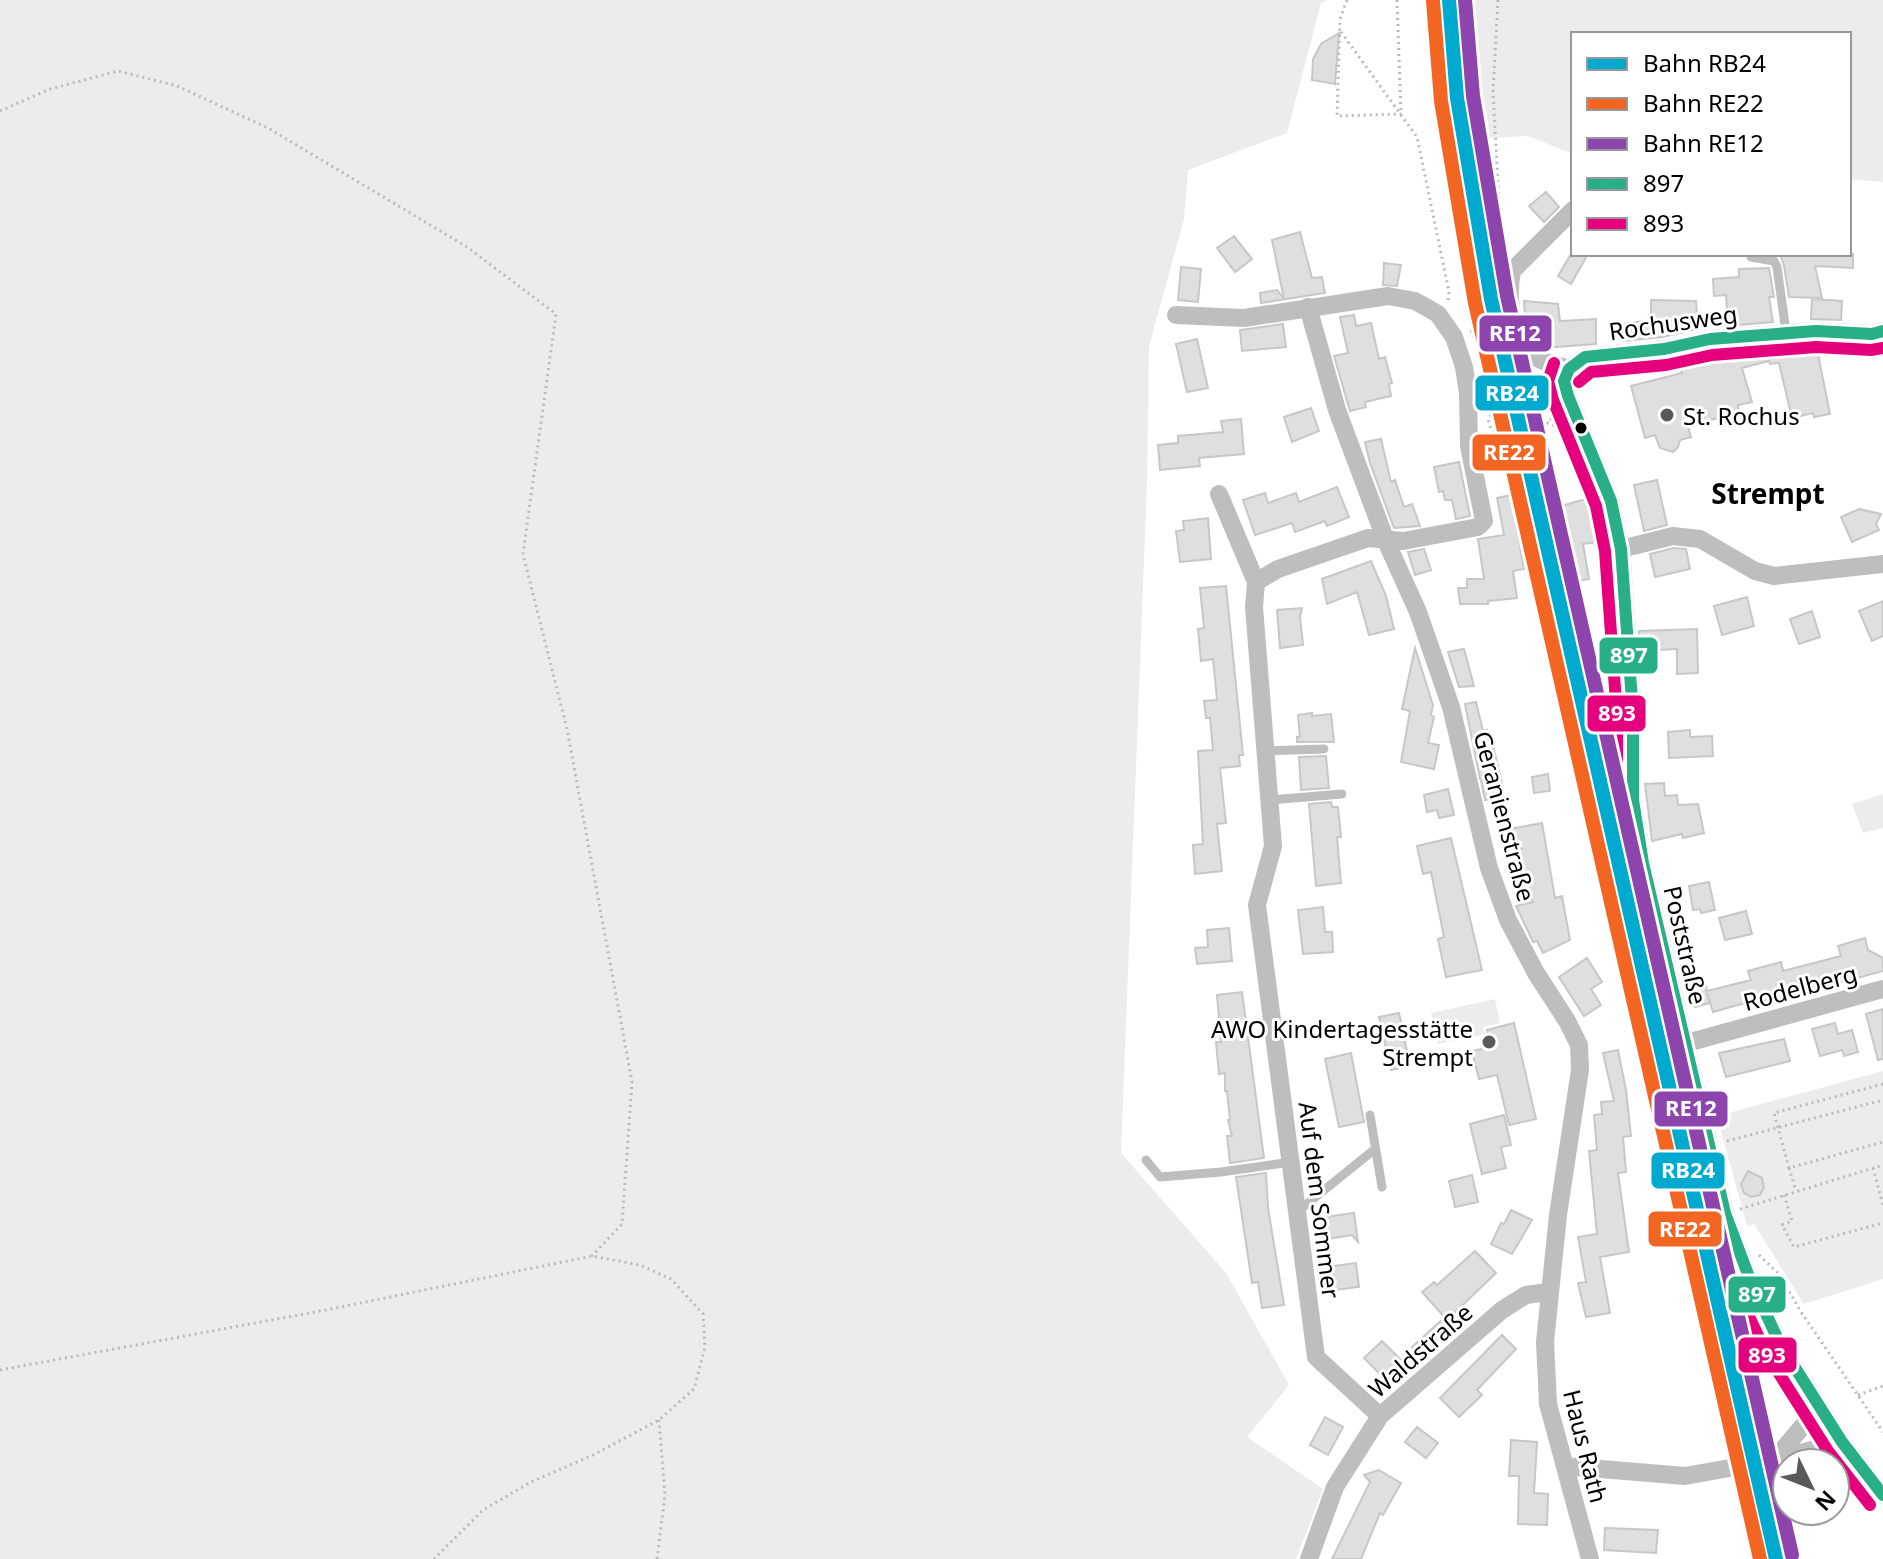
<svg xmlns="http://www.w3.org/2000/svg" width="1883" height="1559" font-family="'Noto Sans',sans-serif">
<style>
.green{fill:#ececec}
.building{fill:#dfdfdf;stroke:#c7c7c7;stroke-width:2}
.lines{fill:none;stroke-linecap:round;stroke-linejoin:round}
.path{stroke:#b9b9b9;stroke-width:3;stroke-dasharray:2 4;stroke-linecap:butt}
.lane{stroke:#bebebe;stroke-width:9}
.street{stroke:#bebebe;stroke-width:18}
.bus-1-casing{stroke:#fff;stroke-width:18}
.bus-2-casing{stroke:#fff;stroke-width:18}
.bus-1{stroke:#28af87;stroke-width:12}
.bus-2{stroke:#e5007d;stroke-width:12}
.rail-1-casing{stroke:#fff;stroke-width:20}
.rail-2-casing{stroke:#fff;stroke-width:20}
.rail-3-casing{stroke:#fff;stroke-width:20}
.rail-1{stroke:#00a9ce;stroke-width:14}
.rail-2{stroke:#f26522;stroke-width:14}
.rail-3{stroke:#8e44ad;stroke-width:14}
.poi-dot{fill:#595959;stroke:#fff;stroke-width:3}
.bus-dot{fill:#000;stroke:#fff;stroke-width:3}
.labels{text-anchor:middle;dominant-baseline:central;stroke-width:6;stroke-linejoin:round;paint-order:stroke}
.street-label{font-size:24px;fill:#000;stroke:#fff}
.poi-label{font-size:24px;fill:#000;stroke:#fff;text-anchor:start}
.quarter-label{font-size:28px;font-weight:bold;fill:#000;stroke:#fff}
.line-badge{stroke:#fff;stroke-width:3}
.badge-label{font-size:22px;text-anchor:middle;font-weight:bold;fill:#fff}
</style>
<rect width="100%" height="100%" fill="#fff"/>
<path class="green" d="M0 0H1328L1321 3 1287 133 1188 170 1184 219 1149 346 1147 483 1121 1153 1226 1273 1289 1385 1247 1437 1323 1489 1296 1559H0Z
M1460 0H1883V182L1849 179V34H1573V154L1528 136 1474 139Z
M1883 794V828L1863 833 1852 804Z
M1495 999 1500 1023 1483 1027 1485 1034 1438 1044 1431 1013Z
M1883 1071V1279L1804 1304 1754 1224 1747 1226 1717 1116Z"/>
<path class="building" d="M1339 33 1335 84 1312 80 1313 59 1321 44Z
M1546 192 1559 207 1544 222 1529 206Z
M1300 232 1312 278 1322 277 1325 293 1261 303 1260 293 1277 290 1284 299 1272 240Z
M1234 236 1252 259 1235 272 1217 248Z
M1571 254H1588L1571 284 1558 276Z
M1780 254H1853V268L1815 266 1822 298 1789 297 1784 266Z
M1384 263 1401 265 1397 286 1383 285Z
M1181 267 1201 269 1198 302 1178 300Z
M1769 268 1774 297H1769L1773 322 1728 326 1726 295 1714 296 1713 279 1739 277V269Z
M1812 299 1842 301 1841 320 1811 319Z
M1651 300 1696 301 1698 329 1662 337 1624 341 1622 324 1651 320Z
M1524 301 1558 304 1560 321 1596 319V344L1543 348 1539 344V318L1525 317Z
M1354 315 1356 326 1371 323 1379 359 1385 357 1392 383 1389 384 1391 396 1365 402 1366 407 1350 411 1334 356 1348 353 1340 317Z
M1283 324 1286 347 1242 351 1240 330Z
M1197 339 1208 388 1187 392 1176 344Z
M1798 344 1799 356 1818 354 1830 414 1814 417 1813 413 1792 418 1779 363 1770 364 1769 361 1742 368 1752 402 1738 405 1740 415 1719 422 1717 418 1688 427 1691 437 1680 440 1678 447 1673 452 1660 448 1655 435 1645 438 1631 386 1682 373 1679 358 1712 351Z
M1601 367 1603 378H1587L1586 371Z
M1311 408 1319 431 1292 442 1284 417Z
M1241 419 1244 454 1199 458 1200 466 1160 470 1158 445 1178 443V436L1223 432 1221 421Z
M1381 439 1391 482 1395 480 1404 507 1412 504 1420 526 1394 528 1370 463 1365 442Z
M1459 462 1470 516 1456 519 1452 500H1445L1443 491 1439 492 1434 467Z
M1657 480 1667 525 1644 531 1634 485Z
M1337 487 1349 517 1327 526 1325 521 1295 532 1292 523 1255 535 1243 500 1265 493 1268 503 1296 493 1299 502Z
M1511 495 1524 569 1513 571 1517 598 1488 601V604H1460L1458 588H1467V579H1484L1478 539 1504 535 1497 498Z
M1589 498 1598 542 1583 544 1589 579 1577 581 1561 506Z
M1859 509 1881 514 1876 524 1879 530 1852 542 1841 517Z
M1208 518 1211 559 1180 562 1176 531 1184 530 1183 521Z
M1674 548 1686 549 1690 569 1655 577 1650 554Z
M1424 549 1431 570 1415 575 1408 552Z
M1371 561 1386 596 1394 629 1369 635 1357 592 1327 604 1322 579Z
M1226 586 1243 755H1239L1240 766 1220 768 1226 823 1217 824 1222 871 1195 874 1193 845 1203 844 1198 751 1213 750 1210 718H1206L1204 701 1217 700 1213 659 1201 661 1198 629 1204 628 1200 588Z
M1747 597 1754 626 1722 635 1714 606Z
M1883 601V636L1872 641 1859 611Z
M1302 608 1300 617 1303 645 1280 648 1277 610Z
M1812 611 1820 637 1799 644 1790 619Z
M1697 629 1698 673 1677 674V649L1640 651 1639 631Z
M1415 648 1433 705 1431 715 1434 717 1428 743 1439 745 1434 769 1401 762 1410 711 1402 709Z
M1464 649 1474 686 1459 687 1448 652Z
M1616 700 1617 716 1600 719 1599 702Z
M1476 702 1483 731 1487 730 1488 741H1492L1502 783 1492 781 1495 798 1485 800 1481 781 1486 780 1480 779 1465 704Z
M1312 713V716L1331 714 1334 742H1297V737H1300L1298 715Z
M1690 730V737L1712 736 1713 756 1669 758 1668 732Z
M1326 756 1329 788 1301 790 1299 757Z
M1548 774 1550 791 1534 793 1532 777Z
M1664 783 1665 796 1677 795 1678 805 1698 804 1704 833 1683 838 1682 834 1652 841 1645 784Z
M1448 789 1454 815 1439 818 1437 810 1427 812 1424 795Z
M1331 802 1332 807H1338L1341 837H1337L1341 883 1316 886 1309 804Z
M1542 823 1555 898 1562 896 1570 940 1543 953 1537 941 1533 942 1516 906 1533 902 1519 878 1515 850 1522 849 1510 829Z
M1451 838 1482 970 1446 977 1438 939 1444 937 1431 872 1423 874 1417 846Z
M1709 882 1715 910 1701 913 1700 909 1693 910 1689 886Z
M1323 907 1325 932H1332L1333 952 1303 954 1298 910Z
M1746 911 1752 934 1725 940 1719 918Z
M1229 928 1232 961 1197 964 1195 948 1208 947 1207 930Z
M1865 938 1868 950 1883 958V971L1775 1000V998L1756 1002V1000L1713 1012 1707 993 1710 1003 1695 1007 1689 985 1705 981 1707 991 1751 980 1748 971 1781 962 1783 971 1841 956 1838 946Z
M1587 958 1602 982 1591 989 1601 1005 1584 1016 1559 977Z
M1242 992 1264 1158 1230 1163 1227 1136H1232L1228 1120H1230L1227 1091H1225V1073L1219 1074 1216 1042H1221L1217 995Z
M1883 1009V1059L1878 1060 1866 1014Z
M1399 1013 1410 1066 1391 1070 1379 1017Z
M1514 1023 1536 1119 1509 1125 1497 1075 1479 1079 1472 1051 1491 1047 1487 1030Z
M1835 1023 1838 1034 1852 1030 1858 1052 1844 1056 1842 1050 1820 1056 1812 1029Z
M1784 1039 1790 1061 1726 1077 1719 1053Z
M1618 1050 1626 1090 1631 1136 1623 1137 1626 1172 1618 1173 1629 1252 1600 1257 1610 1313 1586 1317 1578 1283 1586 1282 1578 1237 1597 1234 1589 1151 1597 1150 1594 1115 1602 1114 1601 1102 1614 1101 1603 1053Z
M1351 1053 1364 1122 1339 1127 1325 1059Z
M1504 1115 1511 1145 1501 1147 1506 1168 1482 1174 1470 1124Z
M1748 1171 1762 1178 1764 1187 1760 1195 1751 1197 1744 1193 1741 1184Z
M1266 1173 1268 1208 1284 1305 1262 1308 1258 1282 1252 1283 1236 1177Z
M1472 1175 1478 1202 1455 1207 1449 1181Z
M1511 1210 1532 1220 1512 1254 1491 1244 1501 1223 1504 1224Z
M1354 1213 1358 1242 1352 1235 1328 1239 1325 1217Z
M1475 1251 1496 1273 1447 1320 1422 1292 1434 1282 1437 1285Z
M1356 1263 1359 1287 1335 1290 1332 1266Z
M1444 1318 1453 1328 1421 1356 1412 1347Z
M1502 1335 1516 1349 1477 1390 1482 1395 1459 1417 1440 1398Z
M1382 1341 1406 1365 1388 1382 1364 1358Z
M1325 1417 1343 1427 1328 1455 1310 1445Z
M1417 1427 1438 1443 1426 1458 1405 1442Z
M1511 1440 1537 1442 1534 1493 1548 1494 1547 1525 1518 1524 1519 1476H1509Z
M1379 1470 1401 1483 1383 1515 1380 1513 1361 1559H1332L1370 1482 1364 1475Z
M1605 1528 1658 1530 1656 1553 1604 1550Z"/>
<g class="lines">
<path class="path" d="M1347 0 1340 19 1337 116 1401 114
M1397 0 1401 114
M1498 0 1493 91 1499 203 1505 252
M1341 32 1417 137 1449 292 1448 301
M0 111 50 89 118 71 177 86 268 128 467 247 556 314 523 554 567 729 632 1082 622 1224 592 1256
M1471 330 1477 345
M1537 376 1532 384 1533 392 1551 406 1554 415 1548 423
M1487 392 1492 414 1488 420 1491 429 1501 432
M1529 426 1548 423 1564 429
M1488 445 1497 432
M1883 1084 1774 1113 1789 1168 1883 1142
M1727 1141 1883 1100
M1789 1168 1796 1191
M1873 1168 1883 1205
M1784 1195 1792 1221 1782 1225 1794 1247 1883 1223
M1740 1209 1883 1165
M1759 1255 1779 1274 1801 1312 1883 1432
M0 1370 326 1310 592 1256 640 1265 671 1279 703 1314 705 1347 694 1389 659 1420 593 1455 531 1482 483 1510 434 1559
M1858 1395 1883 1386
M657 1559 665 1495 659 1420"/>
<path class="lane" d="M1751 257 1774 261 1777 267 1786 332
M1265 751 1324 749
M1270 800 1342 794
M1370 1115 1382 1187
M1146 1160 1160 1177 1221 1172 1291 1162
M1297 1212 1375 1149"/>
<path class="street" d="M1308 307 1337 410 1386 541 1418 612 1451 707 1489 868 1508 920 1536 973 1567 1021 1579 1045 1580 1070 1558 1215 1545 1342 1548 1404 1590 1559
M1176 315 1244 318 1388 296 1415 301 1438 314 1454 337 1464 367 1468 393 1469 446 1484 521 1478 527 1403 541 1368 538 1278 569 1256 582 1254 607 1273 846 1257 905 1316 1357 1380 1416
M1569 369 1564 381 1568 396 1611 501 1621 549 1633 715V800L1643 863 1725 1213 1749 1277 1780 1344 1842 1442 1883 1495
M1569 369 1585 357 1664 349 1710 339 1816 331 1872 334 1883 331
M1569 369C1558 365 1542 363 1533 355 1510 338 1507 297 1512 271L1573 210
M1219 494 1256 582
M1621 549 1673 536 1700 539 1755 571 1774 576 1883 564
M1683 1044 1883 989
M1774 1460 1819 1407
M1565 1466 1685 1476 1774 1460 1842 1442
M1309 1559 1335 1487 1380 1416 1502 1310 1526 1295 1548 1292"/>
<g class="bus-1-casing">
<path id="bus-1" d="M1569 369 1564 381 1568 396 1611 501 1621 549 1633 715V800L1643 863 1725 1213 1749 1277 1780 1344 1842 1442 1883 1495
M1569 369 1585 357 1664 349 1710 339 1816 331 1872 334 1883 331"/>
</g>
<g class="bus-2-casing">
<path id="bus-2" d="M1554 363 1548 381 1553 400 1596 506 1605 551 1617 716V801L1627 866 1709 1217 1734 1284 1766 1353 1828 1451 1870 1505
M1579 382 1591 372 1666 365 1712 355 1816 347 1871 350 1883 348"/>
</g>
<use href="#bus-1" class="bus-1"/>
<use href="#bus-2" class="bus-2"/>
<g class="rail-1-casing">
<path id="rail-1" d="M1449 0 1457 98 1491 299 1776 1559"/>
</g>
<g class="rail-2-casing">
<path id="rail-2" d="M1433 1 1441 101 1475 303 1760 1559"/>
</g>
<g class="rail-3-casing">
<path id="rail-3" d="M1465 0 1473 96 1507 296 1792 1555"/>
</g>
<use href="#rail-1" class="rail-1"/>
<use href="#rail-2" class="rail-2"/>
<use href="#rail-3" class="rail-3"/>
</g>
<g class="poi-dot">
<circle cx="1667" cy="415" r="8"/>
<circle cx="1489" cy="1042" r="8"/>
</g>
<circle class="bus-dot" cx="1581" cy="428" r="7"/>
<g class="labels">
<g class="street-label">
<text transform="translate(1673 322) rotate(-8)">Rochusweg</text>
<text transform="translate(1505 816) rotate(75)">Geranienstraße</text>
<text transform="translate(1686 945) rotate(77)">Poststraße</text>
<text transform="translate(1800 987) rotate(-15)">Rodelberg</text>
<text transform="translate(1320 1200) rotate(83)">Auf dem Sommer</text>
<text transform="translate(1420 1350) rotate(-41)">Waldstraße</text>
<text transform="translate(1586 1446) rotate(76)">Haus Rath</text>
</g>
<g class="poi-label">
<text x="1683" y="415">St. Rochus</text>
<text x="1473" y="1028" text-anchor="end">AWO Kindertagesstätte<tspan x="1473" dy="28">Strempt</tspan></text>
</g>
<g class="quarter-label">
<text x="1768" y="493">Strempt</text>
</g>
</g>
<g class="line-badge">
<rect x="1478" y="314" width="75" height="39" rx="8" fill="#8e44ad"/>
<rect x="1474" y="374" width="76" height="38" rx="8" fill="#00a9ce"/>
<rect x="1471" y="433" width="76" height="39" rx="8" fill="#f26522"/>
<rect x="1598" y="636" width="61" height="39" rx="8" fill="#28af87"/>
<rect x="1586" y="694" width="61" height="39" rx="8" fill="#e5007d"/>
<rect x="1653" y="1090" width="76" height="38" rx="8" fill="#8e44ad"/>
<rect x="1650" y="1151" width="76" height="39" rx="8" fill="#00a9ce"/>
<rect x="1647" y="1210" width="76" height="38" rx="8" fill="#f26522"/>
<rect x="1727" y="1275" width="60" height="39" rx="8" fill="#28af87"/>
<rect x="1737" y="1336" width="61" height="38" rx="8" fill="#e5007d"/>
</g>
<g class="badge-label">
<text x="1515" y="341">RE12</text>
<text x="1512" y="401">RB24</text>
<text x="1509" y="460">RE22</text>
<text x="1629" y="663">897</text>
<text x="1617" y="721">893</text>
<text x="1691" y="1116">RE12</text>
<text x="1688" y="1178">RB24</text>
<text x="1685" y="1237">RE22</text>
<text x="1757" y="1302">897</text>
<text x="1767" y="1363">893</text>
</g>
<rect x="1571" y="32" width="280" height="224" fill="#ffffff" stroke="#999999" stroke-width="2"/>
<rect x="1587" y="58" width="40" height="12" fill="#00a9ce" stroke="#999999" stroke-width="2"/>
<text x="1643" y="72" font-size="24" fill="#000000">Bahn RB24</text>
<rect x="1587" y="98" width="40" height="12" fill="#f26522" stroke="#999999" stroke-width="2"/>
<text x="1643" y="112" font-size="24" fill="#000000">Bahn RE22</text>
<rect x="1587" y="138" width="40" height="12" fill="#8e44ad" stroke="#999999" stroke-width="2"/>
<text x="1643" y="152" font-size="24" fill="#000000">Bahn RE12</text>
<rect x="1587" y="178" width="40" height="12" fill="#28af87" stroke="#999999" stroke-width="2"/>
<text x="1643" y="192" font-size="24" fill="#000000">897</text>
<rect x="1587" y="218" width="40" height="12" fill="#e5007d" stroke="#999999" stroke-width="2"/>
<text x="1643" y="232" font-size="24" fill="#000000">893</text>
<g transform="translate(1811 1487) rotate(133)"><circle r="38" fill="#ffffff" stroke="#999999" stroke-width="2"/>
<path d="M0-6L14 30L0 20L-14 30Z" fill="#595959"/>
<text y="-12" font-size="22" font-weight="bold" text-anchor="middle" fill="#000000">N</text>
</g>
</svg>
